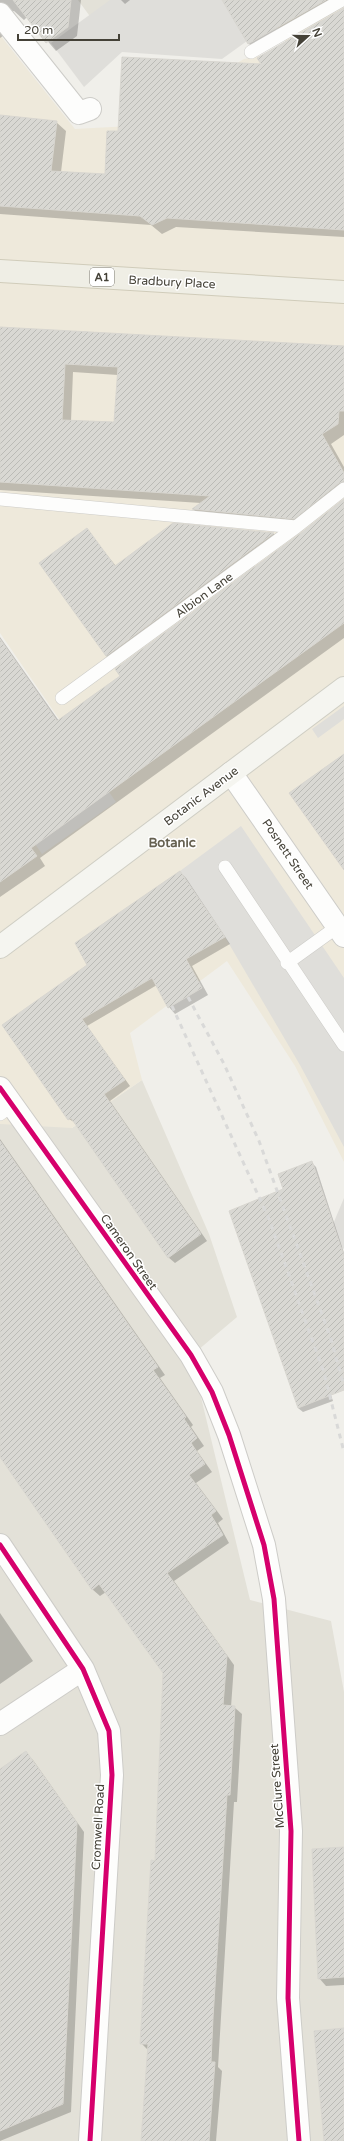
<svg xmlns="http://www.w3.org/2000/svg" width="344" height="2141" font-family="'Varela Round',sans-serif">
<style>
.residential{fill:#e3e1d8}
.commercial{fill:#eee9db}
.parking{fill:#dfdeda}
.shadow{fill:#0003;fill-rule:evenodd}
.building{fill:url(#building-hatch);stroke:#d8d6d0;fill-rule:evenodd}
.lines{fill:none;stroke-linecap:round;stroke-linejoin:round}
.lane-casing{stroke:#cdccc8;stroke-width:14}
.street-casing{stroke:#cdccc8;stroke-width:24}
.secondary-casing{stroke:#cfcec4;stroke-width:24}
.primary-casing{stroke:#d0ccba;stroke-width:24}
.lane{stroke:#fdfdfc;stroke-width:13}
.street{stroke:#fdfdfc;stroke-width:22}
.secondary{stroke:#f5f5f0;stroke-width:22}
.primary{stroke:#efeee5;stroke-width:22}
.rail{stroke:#d9d9d8;stroke-width:3;stroke-dasharray:5 5;stroke-linecap:butt}
.cycleway-casing{stroke:#fff;stroke-width:8}
.cycleway{stroke:#d6006c;stroke-width:5}
.labels{text-anchor:middle;dominant-baseline:central;stroke-width:3;stroke-linejoin:round;paint-order:stroke}
.shield{fill:#fff;stroke:#7c7a73;stroke-width:1}
.shield-label{font-size:11px;font-weight:bold;fill:#444137}
.street-label{font-size:12px;fill:#444137;stroke:#fff}
.neighbourhood-label{font-size:13px;font-weight:bold;fill:#656050;stroke:#fff}
</style>
<defs>
<pattern id="building-hatch" width="6" height="6" patternUnits="userSpaceOnUse"><rect width="6" height="6" fill="#d9d8d3"/><path d="M-1 1l2-2M0 6l6-6M5 7l2-2" fill="none" stroke="#bbbbb6"/></pattern>
</defs>
<rect width="100%" height="100%" fill="#f0efea"/>
<path class="residential" d="M78 0H123L100 30Z
M0 1026 72 1128 142 1080 209 1234 237 1317 191 1356 250 1600 331 1621 344 1692V2141H0Z"/>
<path class="commercial" d="M260 0H344V1162L295 1066 227 961 130 1033 142 1080 72 1128 0 1124V794L42 854 116 802 0 633V35L75 129 203 122 215 76 244 59 291 50Z"/>
<path class="parking" d="M110 0H222L247 41 222 59 122 52 84 87 51 43Z
M344 706V719L318 738 312 729Z
M241 826 344 978V1147L300 1065 225 937 180 871Z
M344 1198V1249L328 1236Z"/>
<path class="shadow" d="M0 0H81L77 36 56 51 27 17 24 20 14 11 2 13 0 15Z
M121 0H130L125 4Z
M223 0H340L259 53 249 44Z
M344 12V237L176 227 162 234 151 225 0 214V116L56 122 66 131 61 172 106 175 119 132 262 65Z
M0 32 3 36 0 38Z
M0 329 344 346V435L331 444 344 467V484L303 527 202 518 193 509 201 503 0 490ZM73 372 118 375 115 423 71 421Z
M344 500V638L40 858 45 866 0 897V637L59 721 121 676Z
M173 524 274 534 281 541 114 663 106 656 87 530 116 566Z
M180 872 186 878 230 944 192 966 208 995 175 1014 169 1007 157 985 87 1026 130 1086 110 1101 207 1241 175 1263 168 1257 77 1124 69 1119 88 965Z
M0 1139 165 1375 160 1378 193 1425 191 1427 204 1446 197 1451 212 1472 196 1483 223 1519 218 1523 229 1543 174 1581 234 1665 231 1707H234L242 1714 237 1802H234L218 2067 222 2071 216 2141H142L149 2051 141 2043 156 1862 164 1672 106 1592 100 1596 92 1589 0 1455Z
M312 1163 316 1167 344 1253V1380L328 1386 333 1401 303 1412 298 1408 285 1189Z
M0 1613 33 1661 0 1684Z
M25 1752 33 1760 84 1832 71 2112 0 2141V1770Z
M344 1848V1985L326 1986 319 1978Z"/>
<path class="building" d="M13 0H71L68 27 46 43Z
M222 0H326L248 44Z
M344 8V230L167 218 152 225 140 216 0 206V115L57 121 51 171 105 174 107 131H118L122 57 261 64 257 58Z
M0 327 344 346V411H339L338 424 322 434 344 473V481L339 483 294 519 192 509 210 496 0 482ZM65 364 118 367 114 422 62 420Z
M344 499V623L31 848 37 856 0 882V639L57 721 120 676 115 669 301 533Z
M173 523 274 533 106 656 39 563 87 528 115 566Z
M344 754V870L289 793Z
M180 871 225 937 186 959 202 988 168 1008 152 978 82 1019 125 1080 104 1094 201 1234 168 1258 71 1118 68 1120 2 1025 87 965 75 943Z
M0 1141 158 1367 153 1370 186 1417 184 1419 197 1438 191 1443 205 1464 189 1475 216 1511 211 1515 223 1535 167 1573 227 1656 223 1705 235 1706 230 1795H227L213 2018 211 2062H215L209 2141H141L148 2044H140L151 1860 155 1861 163 1673 99 1584 92 1590 0 1457Z
M312 1161 344 1256V1390L298 1408 229 1211 283 1189 278 1174Z
M26 1751 77 1823 63 2104 0 2131V1769Z
M344 1847V1977L318 1979 312 1849Z
M344 2028V2141H324L314 2031Z"/>
<g class="lines">
<g class="lane-casing">
<path id="lane" d="M251 52 342 0
M0 499 296 527
M62 698 296 527 344 489
M225 867 344 1045
M287 963 337 927
M0 1114 12 1105"/>
</g>
<g class="street-casing">
<path id="street" d="M0 14 79 113 90 109
M231 773 344 936
M0 1088 191 1355 212 1392 229 1435 264 1545 274 1599 291 1831 288 1998 299 2141
M0 1545 83 1669 109 1731 112 1775 90 2141
M0 1724 83 1669"/>
</g>
<g class="secondary-casing">
<path id="secondary" d="M0 947 344 688"/>
</g>
<g class="primary-casing">
<path id="primary" d="M0 271 344 292"/>
</g>
<use href="#lane" class="lane"/>
<use href="#street" class="street"/>
<use href="#secondary" class="secondary"/>
<use href="#primary" class="primary"/>
<path class="rail" d="M188 997 224 1064 259 1141 331 1339 344 1386
M172 1006 269 1219 324 1373 344 1452"/>
<g class="cycleway-casing">
<path id="cycleway" d="M0 1088 191 1355 212 1392 229 1435 264 1545 274 1599 291 1831 288 1998 299 2141
M0 1545 83 1669 109 1731 112 1775 90 2141"/>
</g>
<use href="#cycleway" class="cycleway"/>
</g>
<g class="labels">
<rect class="shield" x="90" y="268" width="24" height="18" rx="3"/>
<g class="shield-label">
<text x="102" y="277">A1</text>
</g>
<g class="street-label">
<text transform="translate(172 282) rotate(3)">Bradbury Place</text>
<text transform="translate(204 595) rotate(-36)">Albion Lane</text>
<text transform="translate(201 796) rotate(-37)">Botanic Avenue</text>
<text transform="translate(288 854) rotate(56)">Posnett Street</text>
<text transform="translate(129 1252) rotate(55)">Cameron Street</text>
<text transform="translate(277 1786) rotate(-94)">McClure Street</text>
<text transform="translate(98 1827) rotate(-87)">Cromwell Road</text>
</g>
<g class="neighbourhood-label">
<text x="172" y="843">Botanic</text>
</g>
</g>
<g transform="translate(308 36) rotate(69)" stroke="#ffffff" stroke-width="3" paint-order="stroke">
<path d="M0-3L7 15L0 10L-7 15Z" fill="#444137"/>
<text y="-6" font-size="11" font-weight="bold" text-anchor="middle" fill="#444137">N</text>
</g>
<path d="M18 34v6h101v-6" fill="none" stroke="#444137" stroke-width="2"/>
<text x="24" y="34" font-size="12" fill="#444137" stroke="#ffffff" stroke-width="3" paint-order="stroke">20 m</text>
</svg>
